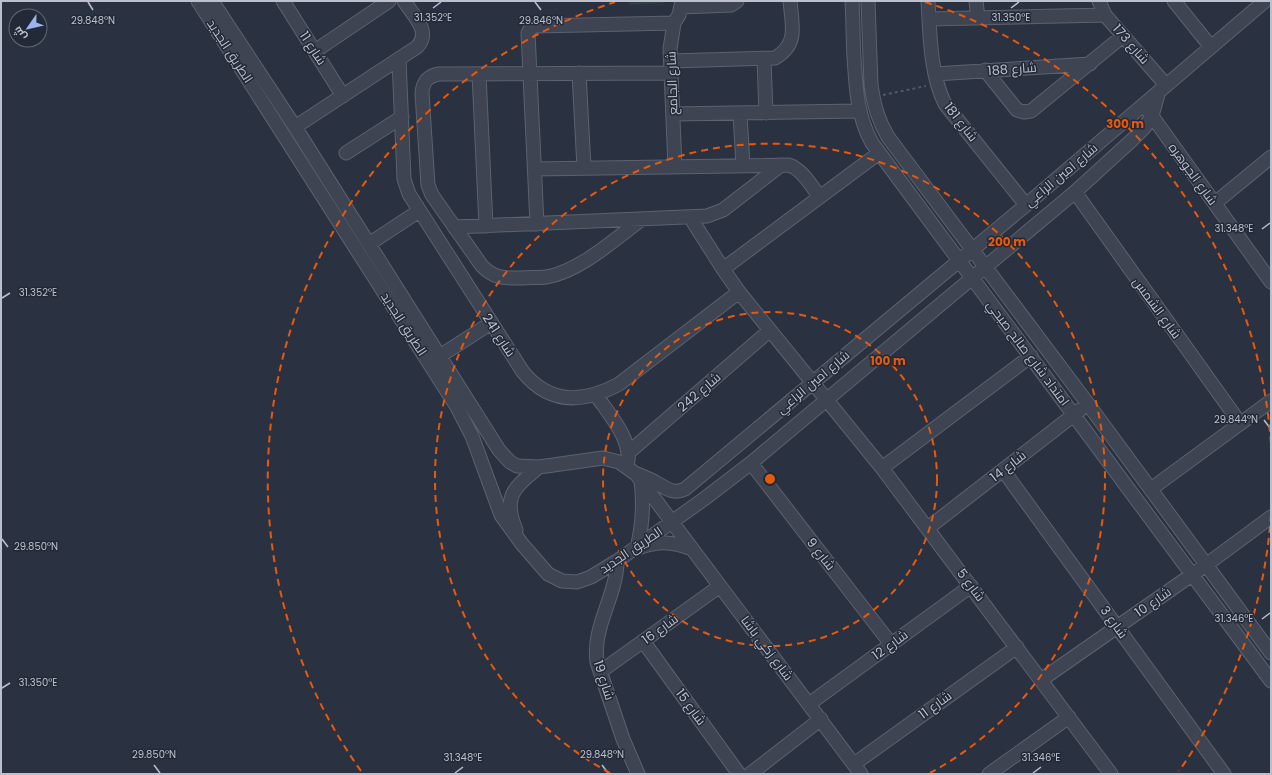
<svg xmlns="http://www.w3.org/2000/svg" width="1272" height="775" font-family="Poppins,Cairo,sans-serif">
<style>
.green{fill:#2d4044}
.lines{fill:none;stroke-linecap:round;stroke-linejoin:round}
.minor-casing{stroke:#5c626f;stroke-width:15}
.path{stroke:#4c5d62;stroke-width:2;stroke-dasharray:3 3;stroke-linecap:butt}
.minor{stroke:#3e4452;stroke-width:13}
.ticks{fill:none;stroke:#bbc0cc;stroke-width:1.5}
.ring{fill:none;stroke:#e8590c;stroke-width:2;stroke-dasharray:7 5}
.labels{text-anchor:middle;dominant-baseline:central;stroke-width:3;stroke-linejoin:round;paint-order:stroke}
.street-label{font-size:13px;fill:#bbc0cc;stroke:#222937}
.ticks-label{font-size:10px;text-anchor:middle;fill:#bbc0cc;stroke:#222937;stroke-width:3;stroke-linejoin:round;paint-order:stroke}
.centre{fill:#e8590c;stroke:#222937;stroke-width:2}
.ring-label{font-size:12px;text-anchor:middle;font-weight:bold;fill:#e8590c;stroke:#222937;stroke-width:3;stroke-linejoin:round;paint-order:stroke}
</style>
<rect width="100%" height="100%" fill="#2a3242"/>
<path class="green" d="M629 1H664V3L629 5Z"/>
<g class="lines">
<g class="minor-casing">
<path id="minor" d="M198 1 457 407 472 436 501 515 522 544 548 574 562 581 577 582 591 577 617 561 704 499 751 463 1075 192 1132 140 1144 128 1152 116 1159 91
M212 1 295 127 499 450 510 462 517 466 539 467 603 458 619 462 636 474 861 774
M283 1 343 96
M852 1C853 20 853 38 854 57 856 87 857 116 872 143L1271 681
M868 1 871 85C874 105 878 120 888 137L1088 404 1271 653
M928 1C930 34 930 74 945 104L1026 205
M976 1 978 18
M1099 1 1105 15 1166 85
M1174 1 1211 47
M681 7 731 5 737 1
M929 19 1105 15
M315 51 389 1
M399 59 404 179 409 194 523 372C550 405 584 403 619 384L739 292
M764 59 766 113
M671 61 775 58C799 44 792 25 790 1
M985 70 1017 110 1024 112 1031 111 1123 36
M579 73 584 168
M479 74 486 226
M935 74 1090 64
M1147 109 1271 282
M740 113 743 166
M673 114 859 111
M295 127 417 47C432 32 413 15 404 1
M346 153 402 117
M675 167 670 49 674 23 679 15 682 1
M535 169 789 165C803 170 811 186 820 197
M1075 192 1240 423
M1215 203 1271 157
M690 217 723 269 739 292 882 468 1111 774
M642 219C615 239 579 272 546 277 538 278 529 277 521 278 504 278 495 279 482 266L432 195 428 185 422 93C423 81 428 76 439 74L671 73
M537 224 528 33C530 29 531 27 536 26L674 23
M454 227 707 216 723 210 781 165
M369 244 419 211
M723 269 879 153
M440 356 491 323
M596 395C608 413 631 438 628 461
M628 453 769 331
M751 463 891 644
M882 468 1031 356
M1003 470 1224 774
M637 474C644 477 650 479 655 482 666 488 673 495 685 489L1026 205 1265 1
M641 481C644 505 643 524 637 548 659 541 671 541 692 549
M1151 489 1271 401
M928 528 1080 410
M516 530C502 496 514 488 539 467
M617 561C617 596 592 626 597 662L623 739 638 774
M643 641 739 774
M600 672 720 586
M1041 680 1206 565 1271 517
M809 704 971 586
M854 764 1017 647
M750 774 821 719
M989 774 1069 717"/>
</g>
<path class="path" d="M883 95 926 86"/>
<use href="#minor" class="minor"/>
</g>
<path class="ticks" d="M88 2 93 10M535 2 541 10M433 8 441 2M1011 8 1019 2M1262 229 1270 223M2 298 10 293M1264 420 1270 428M2 539 8 547M1262 619 1270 613M2 688 10 683M154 765 160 773M602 765 608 773M455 773 463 767M1033 773 1041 767"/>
<g class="ring">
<circle cx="770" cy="479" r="167"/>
<path d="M610 773A335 335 0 1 1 930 773"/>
<path d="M1271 514A502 502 0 0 1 1179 771M361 771A502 502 0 0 1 615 2M925 2A502 502 0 0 1 1271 444"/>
</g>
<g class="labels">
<g class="street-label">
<text transform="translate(1131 44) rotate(49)">شارع 173</text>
<text transform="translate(313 48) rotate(57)">شارع 11</text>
<text transform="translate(230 51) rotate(57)">الطريق الجديد</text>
<text transform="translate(1012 69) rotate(-4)">شارع 188</text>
<text transform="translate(672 83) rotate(-92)">شارع الجامع</text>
<text transform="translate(961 122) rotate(52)">شارع 181</text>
<text transform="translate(1193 174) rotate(54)">شارع الجوهره</text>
<text transform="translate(1061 175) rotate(-40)">شارع امين الراعي</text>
<text transform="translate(1157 308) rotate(54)">شارع الشمس</text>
<text transform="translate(404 324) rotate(57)">الطريق الجديد</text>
<text transform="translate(499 335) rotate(57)">شارع 241</text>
<text transform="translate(1028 353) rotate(53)">امتداد شارع صالح صبحي</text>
<text transform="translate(813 382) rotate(-40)">شارع امين الراعي</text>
<text transform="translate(699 392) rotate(-41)">شارع 242</text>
<text transform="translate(1008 466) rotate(-38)">شارع 14</text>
<text transform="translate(631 550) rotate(-34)">الطريق الجديد</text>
<text transform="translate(821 554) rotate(52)">شارع 9</text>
<text transform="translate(971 585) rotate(53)">شارع 5</text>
<text transform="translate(1153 602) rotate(-35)">شارع 10</text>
<text transform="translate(1114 622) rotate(54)">شارع 3</text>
<text transform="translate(660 629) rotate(-36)">شارع 16</text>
<text transform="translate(890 645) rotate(-36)">شارع 12</text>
<text transform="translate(767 648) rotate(53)">شارع زكي باشا</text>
<text transform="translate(604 680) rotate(72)">شارع 19</text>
<text transform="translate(935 705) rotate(-36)">شارع 11</text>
<text transform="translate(691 707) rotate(54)">شارع 15</text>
</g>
</g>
<g class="ticks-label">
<text x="433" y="21">31.352°E</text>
<text x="1011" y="21">31.350°E</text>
<text x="93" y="24">29.848°N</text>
<text x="541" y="24">29.846°N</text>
<text x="1234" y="232">31.348°E</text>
<text x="38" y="296">31.352°E</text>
<text x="1236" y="423">29.844°N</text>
<text x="36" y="550">29.850°N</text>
<text x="1234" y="622">31.346°E</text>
<text x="38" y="686">31.350°E</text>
<text x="154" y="758">29.850°N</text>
<text x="602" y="758">29.848°N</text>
<text x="463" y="761">31.348°E</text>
<text x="1041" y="761">31.346°E</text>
</g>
<circle cx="770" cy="479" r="6" class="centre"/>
<g class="ring-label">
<text x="1125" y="128">300 m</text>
<text x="1007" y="246">200 m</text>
<text x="888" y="365">100 m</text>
</g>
<rect width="1272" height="775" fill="none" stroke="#bbc0cc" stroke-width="4"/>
<g transform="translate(28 28) rotate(236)"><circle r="19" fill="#222937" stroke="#5f6573"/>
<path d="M0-3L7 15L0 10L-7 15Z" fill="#9bb4f1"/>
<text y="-6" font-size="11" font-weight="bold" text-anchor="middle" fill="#bbc0cc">ش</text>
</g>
</svg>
